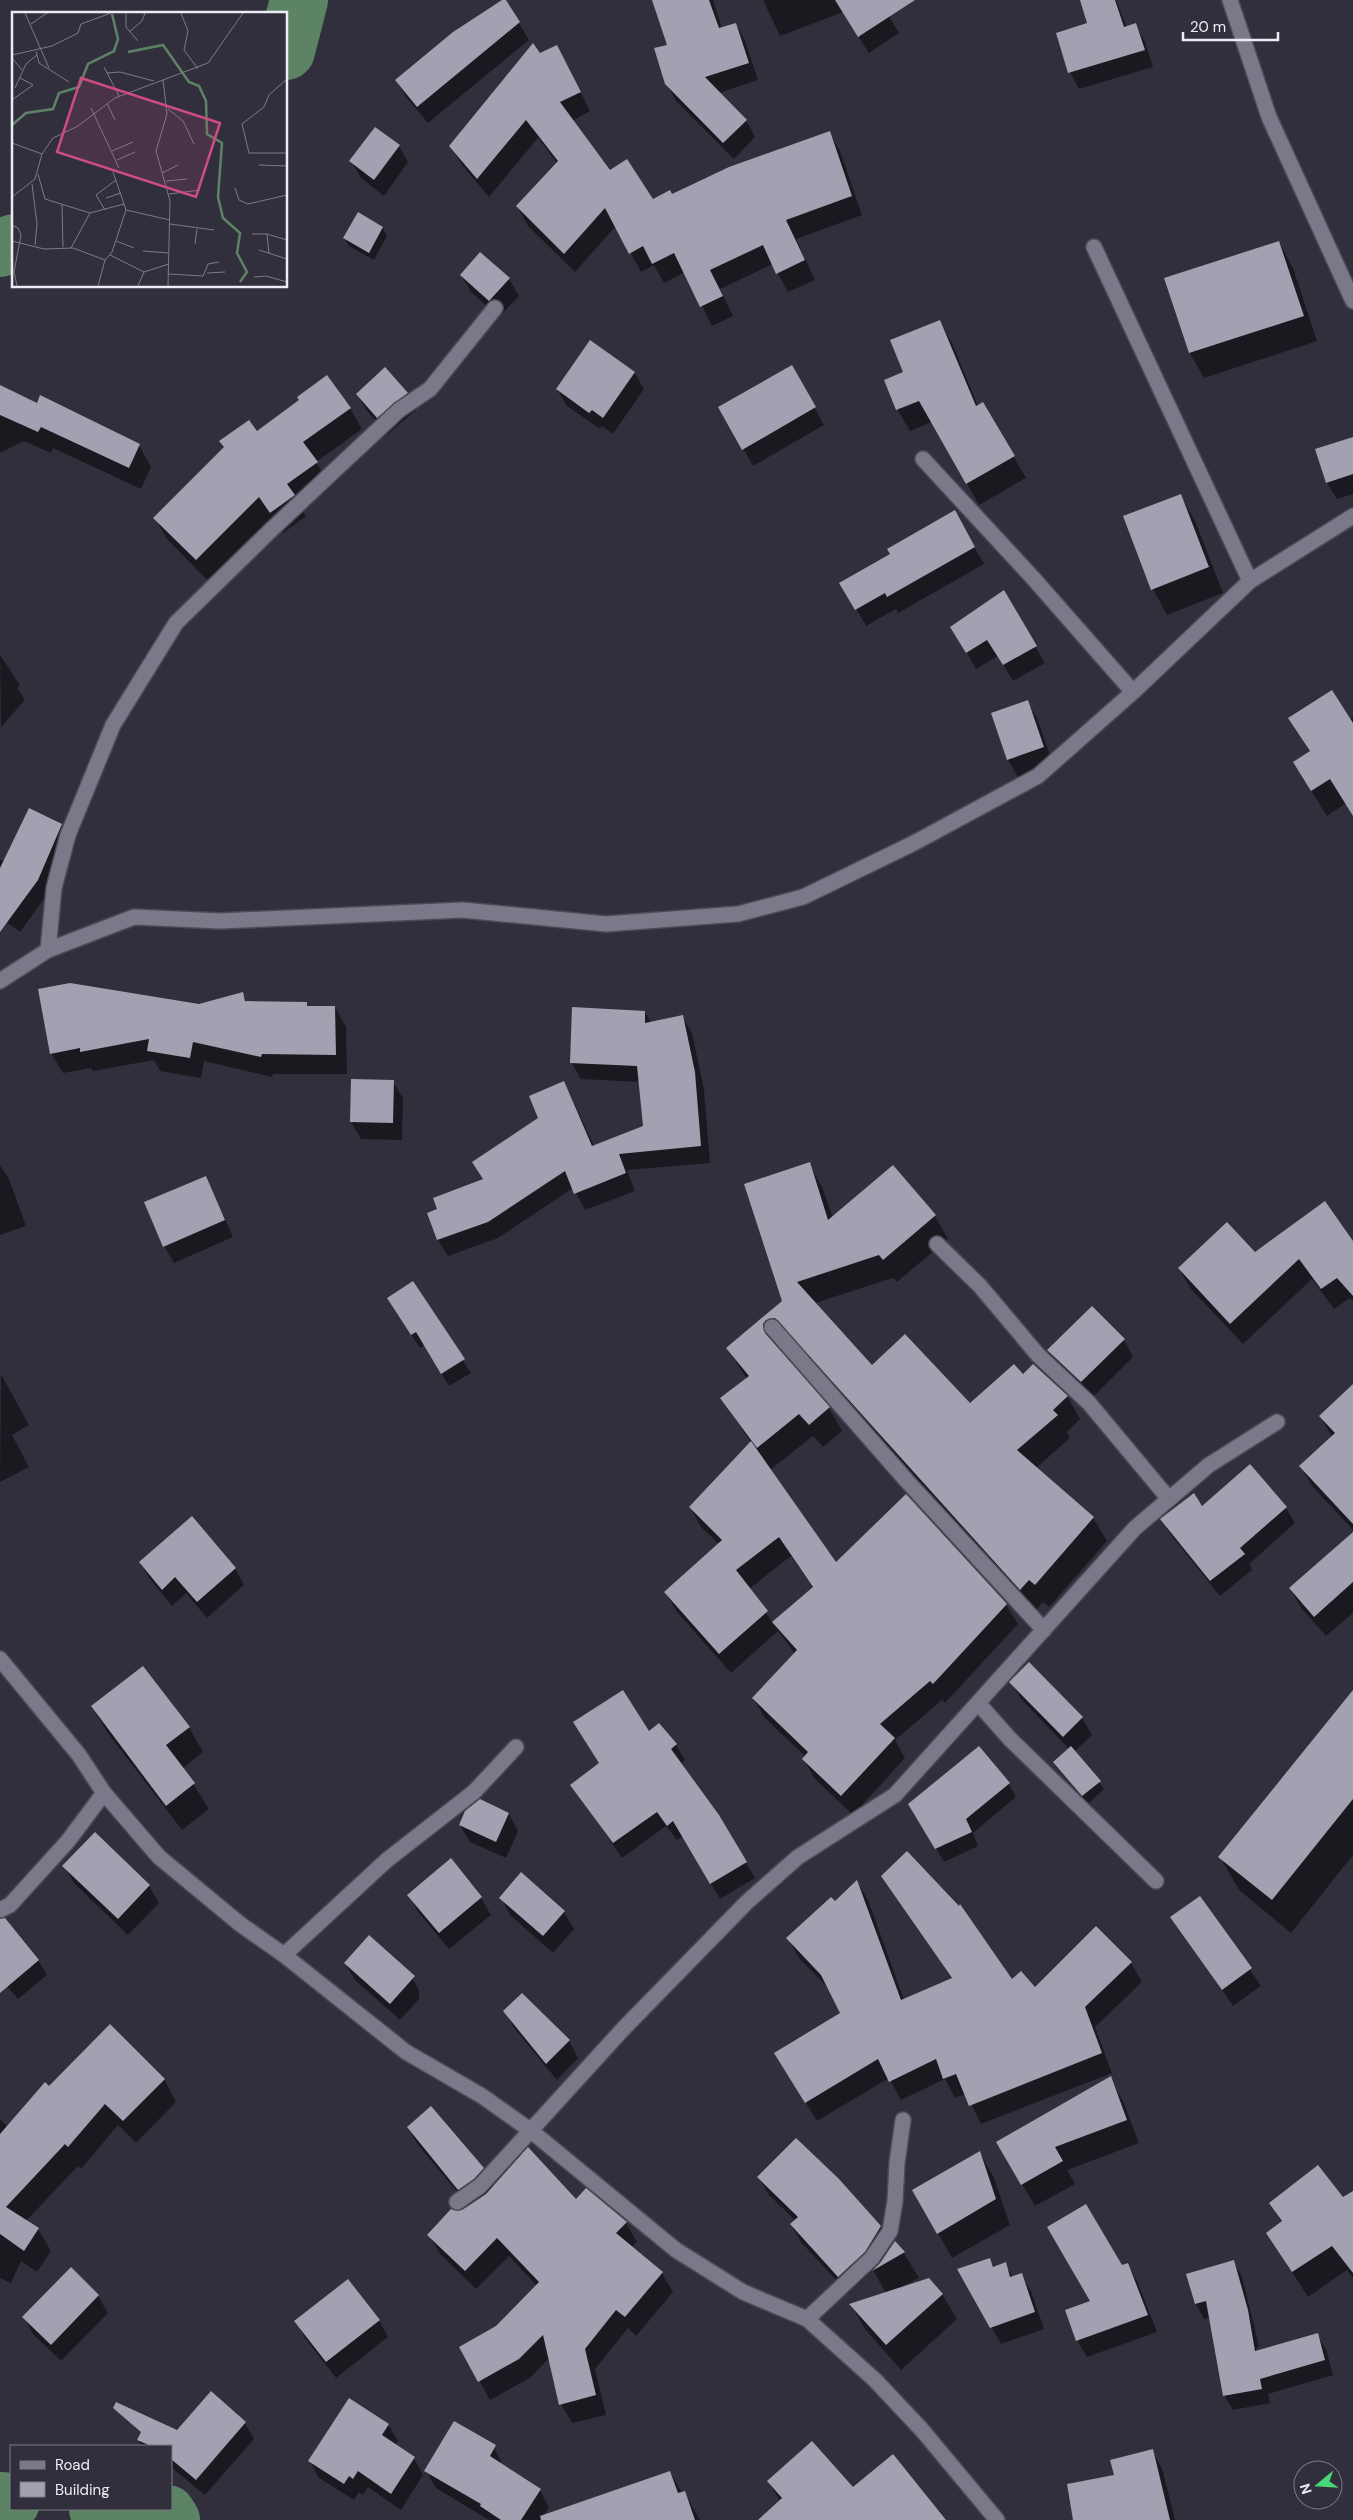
<svg xmlns="http://www.w3.org/2000/svg" width="1353" height="2520" font-family="'DM Sans',sans-serif">
<style>
.shadow{fill:#0007;fill-rule:evenodd}
.lines{fill:none;stroke-linecap:round;stroke-linejoin:round}
.river{stroke:#5d8365;stroke-width:58}
.building{fill:#a3a0b2}
.minor-casing{stroke:#4d4a56;stroke-width:18}
.minor{stroke:#7b7889;stroke-width:15}
.inset-river{fill:none;stroke:#5d8365;stroke-width:2.5}
.inset-road{fill:none;stroke:#7d7b87;stroke-width:1}
.view{fill:#cd4d82;fill-opacity:0.15;stroke:#cd4d82;stroke-width:2.5}
.inset-edge{fill:none;stroke:#edecf5;stroke-width:2.5}
</style>
<rect width="100%" height="100%" fill="#322f3d"/>
<path class="shadow" d="M505 0 529 40 428 123 406 97 396 80Z
M653 0H713L722 29 736 24 745 41 758 80 719 93 746 120 755 137 734 159 676 101 666 83 668 45Z
M763 0H879L899 33 869 53 843 12 780 36Z
M1090 0H1116L1127 28 1135 25 1145 42 1153 67 1079 89 1070 72 1089 24Z
M557 46 590 111 572 121 610 172 652 200 672 195 829 132 840 151 862 215 796 239 815 280 788 292 773 264 720 289 733 316 712 326 685 272 664 283 654 265 641 272 616 226 575 272 528 226 517 206 557 163 538 138 489 197 462 165 451 146 539 55Z
M399 146 408 162 384 196 361 178 351 161Z
M358 214 383 228 387 236 374 260 349 246 344 238Z
M1279 242 1293 268 1317 341 1204 378 1190 353Z
M480 254 509 279 519 296 499 317 471 292 461 275Z
M939 321 952 343 978 406 983 403 1026 478 979 505 932 422 910 431 897 409 905 373Z
M791 366 824 425 753 466 720 407Z
M634 372 644 389 613 434 602 426 600 429 567 406 557 389Z
M357 394H406L416 410 388 434 367 411Z
M0 403 38 404 139 445 151 467 141 489 53 448 51 453 24 441 0 453Z
M350 408 362 429 316 462 329 484 299 505 306 516 283 533 272 517 208 581 167 539 155 518 225 448 257 433Z
M1353 438V494L1337 499 1327 483 1317 450Z
M1180 495 1195 521 1223 593 1167 615 1153 589 1125 517Z
M964 529 984 564 898 613 896 609 866 626 841 583Z
M1003 592 1045 663 1013 681 998 656 976 669 962 644Z
M0 655 20 685 17 688 25 700 1 727Z
M1027 702 1037 718 1053 764 1018 777 1008 760 993 714Z
M1290 718 1350 720 1353 718V815L1346 803 1327 816 1309 787 1310 752Z
M62 825 71 840 46 896 20 932 0 917V859L4 862Z
M242 993 247 1003H306L308 1007H335L346 1027 347 1074H273L272 1077 204 1061 201 1078 160 1071 154 1060 93 1071 91 1068 63 1073 51 1053 199 1005Z
M645 1012 651 1023 682 1016 692 1033 704 1090 710 1163 627 1170 635 1191 585 1210 573 1188 498 1238 448 1256 438 1240V1210L484 1180 473 1162 540 1119 564 1082 594 1146 645 1127 640 1082 581 1079 571 1062Z
M393 1082 403 1098 402 1140 361 1139 351 1122Z
M809 1164 822 1187 833 1218 935 1216 948 1239 897 1282 893 1278 815 1303 872 1367 970 1405 1023 1376 1067 1396 1080 1419 1067 1432 1070 1438 1036 1468 1093 1518 1107 1541 1049 1607 1043 1602 1034 1612 778 1343 776 1347 829 1408 842 1431 823 1447 813 1436 770 1470 836 1564 1006 1605 1018 1624 945 1703 942 1700 895 1740 905 1758 853 1815 815 1779 803 1759 806 1757 765 1718 753 1698 795 1654 778 1631 731 1673 677 1612 665 1592 719 1544 701 1527 690 1507 751 1443 722 1398 747 1379 728 1349 783 1301ZM791 1556 813 1588 773 1623 749 1589Z
M0 1165 9 1179 26 1226 0 1235Z
M206 1178 233 1237 174 1263 164 1246Z
M1353 1243V1302L1350 1298 1334 1309 1312 1279 1243 1344 1191 1289 1179 1269 1255 1253Z
M412 1283 471 1373 449 1386 424 1345 420 1348 396 1312Z
M1124 1340 1133 1357 1091 1399 1058 1367 1048 1351Z
M1 1374 29 1425 12 1435 29 1467 0 1482Z
M1353 1385V1530L1313 1487 1301 1467 1332 1437 1320 1416Z
M1202 1508H1286L1295 1523 1249 1564 1252 1570 1220 1596 1171 1535 1162 1519Z
M1353 1534V1613L1326 1636 1302 1609 1290 1589Z
M140 1563 235 1568 244 1585 207 1618 186 1593 172 1606 150 1579Z
M1029 1664 1082 1718 1092 1735 1074 1752 1104 1789 1088 1804 1054 1762 1069 1749 1021 1699 1011 1682Z
M1353 1692V1855L1291 1933 1239 1890 1220 1857Z
M92 1707 189 1727 203 1752 183 1768 209 1809 182 1830 107 1732Z
M659 1725 676 1745 685 1760 681 1764 718 1816 755 1878 720 1899 683 1836 677 1840 666 1826 622 1858 572 1785Z
M1009 1784 1016 1797 973 1833 978 1846 944 1862 910 1805Z
M509 1814 518 1831 506 1858 470 1842 460 1825Z
M451 1860 481 1898 491 1915 449 1949 418 1912 409 1895Z
M64 1866 149 1886 159 1903 128 1935 74 1883Z
M882 1876 1012 1980 1035 1989 1131 1963 1142 1982 1095 2027 1112 2073 981 2124 966 2094 955 2098 945 2079 901 2100 889 2078 817 2121 787 2072 842 2014 831 1991 799 1958 788 1939 835 1903 857 1882 868 1900 904 2000 952 1979Z
M1200 1897 1261 1986 1233 2006 1172 1918Z
M501 1898 564 1912 574 1929 553 1953 510 1915Z
M0 1920 38 1960 47 1975 18 1999 5 1984 0 1988Z
M345 1963 409 1972 419 1990V1999L400 2020 355 1980Z
M505 2011 569 2041 578 2058 557 2080 514 2028Z
M1110 2078 1123 2101 1139 2143 1067 2170 1075 2184 1035 2206 998 2143Z
M164 2079 176 2102 136 2143 118 2125 81 2169 78 2166 26 2221 38 2229 51 2251 37 2272 21 2261 11 2283 0 2278V2119L8 2127Z
M408 2128 482 2169 493 2187 576 2200 626 2223 637 2242 631 2247 662 2273 673 2292 636 2336 628 2328 595 2369 606 2415 572 2423 561 2404 549 2358 530 2378 490 2400 461 2347 497 2327 537 2286 509 2256 476 2289 440 2254 429 2235 469 2206 418 2145Z
M980 2153 994 2178 1010 2225 952 2258 914 2191Z
M759 2177 880 2226 890 2243 882 2256 884 2257 895 2242 904 2253 919 2278 903 2286 942 2294 957 2319 901 2370 865 2329 851 2305 886 2293 873 2270 848 2293 801 2242 791 2225 796 2221 768 2194Z
M1353 2192V2278L1347 2270 1308 2297 1267 2233 1282 2223 1270 2203 1343 2199Z
M990 2260 995 2268 1005 2264 1013 2277 1021 2275 1031 2291 1044 2329 1001 2344 959 2270Z
M1234 2262 1242 2277 1259 2346 1256 2349 1257 2351 1317 2335 1326 2349 1333 2375 1268 2394 1270 2403 1233 2410 1224 2395 1211 2317 1204 2319 1196 2304Z
M1127 2264 1137 2281 1157 2332 1087 2357 1077 2340 1092 2301Z
M71 2269 98 2296 108 2313 61 2361 33 2334 24 2317Z
M379 2320 388 2337 336 2378 305 2338 296 2321Z
M245 2423 254 2439 205 2495 171 2467V2446H142L138 2440 178 2431Z
M388 2424 398 2441 395 2446 414 2458 423 2475 401 2510 368 2487 363 2495 359 2492 354 2500 319 2478 310 2461Z
M491 2443 501 2461 500 2464 540 2490 549 2507 541 2520H489L436 2488 426 2471Z
M1152 2451 1162 2468 1175 2520H1074Z
M670 2472 682 2493 684 2492 700 2520H590Z
M768 2481 853 2488 943 2520H760L780 2501Z"/>
<g class="lines">
<path class="river" d="M286 51 299 0
M0 248 14 243
M0 2501 11 2502
M98 2509 167 2514 171 2520"/>
</g>
<path class="building" d="M502 0H506L520 22 417 107 395 80 453 32Z
M652 0H709L719 28 736 23 749 63 705 77 747 120 723 143 665 84 654 48 667 45Z
M835 0H915L858 37Z
M1080 0H1115L1124 27 1136 23 1145 50 1068 73 1056 33 1087 23Z
M533 43 540 53 557 45 581 92 560 102 610 170 627 159 653 199 670 190 672 194 729 167 830 131 852 196 786 220 805 260 776 274 763 245 710 270 723 296 700 307 674 253 652 264 643 246 629 254 605 208 564 254 516 206 558 161 526 120 477 179 449 146Z
M375 127 400 145 374 180 349 161Z
M358 212 383 227 369 253 343 238Z
M1279 241 1304 316 1189 353 1164 278Z
M480 252 510 278 489 301 460 275Z
M940 320 976 406 983 402 1015 456 966 484 919 401 896 410 884 380 903 372 890 340Z
M590 340 635 372 603 418 592 410 589 413 556 389Z
M792 365 816 407 742 450 718 407Z
M385 367 408 393 377 418 356 394Z
M327 375 351 408 303 442 318 462 287 484 295 495 270 513 259 497 196 560 153 518 224 447 219 441 249 420 257 431 299 400 297 397Z
M0 385 37 403 40 395 140 444 129 468 41 427 38 432 0 415Z
M1353 437V474L1326 483 1315 449Z
M1181 494 1209 567 1151 590 1123 516Z
M955 510 975 547 887 597 885 593 855 610 839 583 890 554 887 549Z
M1004 590 1037 646 1003 665 987 640 966 653 950 627Z
M1332 690 1353 723V816L1330 779 1311 791 1293 762 1310 751 1288 718Z
M1028 700 1044 747 1007 760 991 713Z
M29 808 62 824 38 880 0 932V868Z
M70 983 199 1004 243 992 245 1001 307 1002V1006H335L336 1055 262 1054 261 1057 193 1042 190 1058 147 1051 149 1039 80 1052V1048L50 1054 38 989Z
M572 1007 645 1011V1023L683 1015 695 1072 701 1146 619 1154 626 1173 574 1194 565 1171 488 1222 437 1240 427 1213 437 1209 433 1198 483 1179 472 1162 538 1118 529 1096 564 1081 592 1146 643 1126 637 1066 570 1063Z
M351 1079 394 1080 393 1123 350 1122Z
M810 1162 828 1220 893 1165 936 1215 883 1260 879 1255 797 1282 872 1365 905 1334 970 1403 1014 1364 1023 1374 1033 1364 1068 1396 1053 1410 1058 1415 1017 1450 1094 1517 1035 1585 1029 1580 1020 1590 775 1318 766 1320 763 1324 765 1333 830 1407 809 1425 799 1414 757 1448 720 1398 749 1376 726 1348 782 1301 744 1184Z
M206 1176 225 1220 163 1247 144 1202Z
M1325 1201 1353 1241V1296L1337 1278 1321 1289 1299 1259 1230 1324 1178 1268 1227 1222 1255 1252Z
M413 1281 465 1359 441 1374 416 1332 411 1335 387 1298Z
M1092 1306 1125 1339 1081 1382 1047 1350Z
M1353 1384V1524L1299 1466 1335 1433 1319 1416Z
M751 1441 836 1562 906 1494 1007 1604 933 1684 930 1681 880 1724 895 1738 841 1796 802 1759 808 1752 752 1698 797 1650 772 1622 813 1587 779 1537 736 1570 768 1611 719 1654 664 1592 722 1540 689 1507Z
M1250 1464 1287 1507 1240 1548 1245 1554 1210 1581 1160 1519 1194 1493 1202 1506Z
M192 1516 236 1568 197 1602 175 1577 162 1590 139 1562Z
M1353 1532V1582L1314 1617 1289 1588Z
M1029 1662 1083 1717 1063 1737 1009 1682Z
M143 1666 190 1727 166 1745 195 1783 166 1806 91 1706Z
M623 1690 649 1731 659 1723 677 1744 671 1749 719 1815 747 1862 710 1884 673 1821 667 1826 657 1812 613 1843 570 1785 599 1763 573 1722Z
M1353 1690V1799L1272 1900 1218 1857Z
M979 1746 1010 1783 966 1819 972 1832 935 1849 908 1804Z
M1071 1746 1101 1781 1082 1796 1053 1762Z
M480 1799 509 1813 496 1842 459 1825 465 1811Z
M95 1832 150 1885 118 1919 62 1866Z
M907 1851 959 1906 960 1904 1012 1979 1021 1971 1035 1987 1096 1926 1132 1962 1085 2007 1102 2053 969 2106 956 2074 943 2079 936 2059 889 2082 878 2059 805 2103 774 2053 840 2013 821 1975 786 1938 831 1897 835 1901 857 1880 901 2000 952 1978 881 1876Z
M451 1858 482 1897 439 1933 407 1895Z
M521 1872 565 1911 543 1936 499 1898Z
M1200 1896 1252 1968 1222 1990 1170 1917Z
M5 1918 39 1960 0 1993V1919Z
M369 1935 415 1976 390 2004 344 1963Z
M522 1993 570 2040 546 2064 503 2011Z
M110 2024 165 2079 123 2121 105 2104 68 2147 65 2144 6 2207 39 2228 24 2251 0 2234V2134L45 2082 49 2086Z
M1111 2076 1127 2120 1055 2147 1063 2161 1021 2185 996 2142Z
M431 2106 484 2168 474 2179 458 2190 407 2127Z
M796 2138 839 2179 881 2226 865 2252 838 2277 790 2224 798 2217 757 2177Z
M528 2147 576 2199 586 2188 627 2222 616 2233 663 2272 625 2317 616 2310 585 2349 596 2395 559 2405 543 2335 519 2359 478 2382 459 2347 496 2326 539 2282 497 2238 465 2271 427 2235 451 2209 462 2210 486 2194Z
M980 2151 996 2199 937 2234 912 2190Z
M1318 2165 1343 2197 1353 2191V2273L1332 2246 1292 2272 1266 2233 1282 2221 1269 2203Z
M1086 2204 1122 2265 1128 2263 1148 2315 1076 2341 1065 2310 1090 2301 1047 2227Z
M895 2241 905 2252 872 2271 880 2263Z
M990 2258 993 2267 1006 2262 1010 2277 1022 2273 1035 2312 990 2328 957 2269Z
M1234 2260 1248 2310 1255 2351 1318 2333 1325 2360 1260 2379 1262 2389 1223 2396 1206 2301 1195 2304 1186 2274Z
M71 2267 99 2295 51 2345 22 2317Z
M929 2278 943 2294 886 2345 849 2304Z
M348 2279 380 2320 326 2362 294 2321Z
M211 2391 246 2422 196 2480 171 2459V2446H151L137 2440 141 2432 113 2408 116 2402 177 2430Z
M349 2398 389 2424 382 2435 415 2457 391 2494 358 2471 353 2479 349 2476 344 2484 308 2461Z
M454 2421 496 2445 490 2456 541 2489 521 2520H501L480 2506 481 2504 424 2471Z
M812 2441 853 2487 893 2454 946 2520H758L782 2498 767 2481Z
M1153 2449 1170 2520H1073L1067 2484 1114 2475 1110 2460Z
M670 2471 678 2493 685 2491 695 2520H541L540 2516Z"/>
<g class="lines">
<g class="minor-casing">
<path id="minor" d="M1230 0 1269 117 1353 301
M1094 247 1250 581
M923 459 1033 578 1133 692
M48 950 54 888 68 835 113 725 176 623 271 530 399 410 430 389 495 308
M0 981 48 950 134 917 220 921 463 910 606 924 738 914 803 897 914 843 1038 776 1133 692 1250 581 1353 516
M937 1244 980 1286 1038 1355 1089 1403 1169 1499
M772 1327 906 1480 1044 1630
M0 1659 79 1755 104 1793 159 1857 240 1924 284 1955 406 2052 482 2096 530 2130 676 2250 743 2292 807 2319 875 2380 922 2430 997 2520
M978 1703 1010 1739 1156 1881
M0 1910 10 1905 68 1841 104 1793
M284 1955 387 1860 474 1792 516 1747
M457 2202 480 2186 624 2028 747 1902 798 1857 895 1795 1135 1528 1209 1465 1277 1422
M807 2319 872 2258 890 2231 895 2201 897 2163 903 2120"/>
</g>
<use href="#minor" class="minor"/>
</g>
<g transform="translate(12 12)">
<rect width="275" height="275" fill="#322f3d"/>
<path class="inset-river" d="M116 40 151 33 177 70 187 74 194 89 195 122 210 131 206 185 211 206 228 221 225 241 235 260 228 270M0 113 14 101 41 97 47 81 67 75 76 52 102 39 106 27 100 2"/>
<path class="inset-road" d="M13 1 37 56M114 1V15L126 29M169 1 176 19 172 38 186 57M19 12 35 1M117 20 130 9 133 1M24 39 27 51 57 70M0 43 40 34 66 21 69 12 99 1M0 46 10 58M92 55 107 84M95 61 108 60 142 69M275 67 257 83 252 95 230 112 237 141H275M151 68 155 102 144 139 158 189 156 274M3 76 14 52 25 43M0 88 21 73 8 66M95 91 103 108M79 96 107 156M156 97 171 109 182 132M0 131 30 142M100 139 121 130M105 148 123 140M247 153 275 154M101 160 114 198 158 208M150 161 166 153M26 162 33 187 78 201M154 169 175 167M20 172 25 212 23 233M223 176 227 188 236 192 275 183M157 182 188 178M0 185 23 167 30 142 41 126 66 114 103 86 196 51 231 1M94 186 109 181M50 193 51 235M93 198 84 183 104 168M158 212 202 218M0 213 6 216 9 223 2 260 5 274M240 222H255L257 241M255 222 275 228M0 229 32 237 61 236 93 248 100 240 114 198M104 229 122 236M183 232 185 217M59 236 78 201 112 192M247 238 275 247M131 239 157 241M98 243 132 260M195 261 213 260M157 262 191 264 196 252 207 250M242 265 254 264 275 270M86 274 93 248M126 274 132 260 157 252"/>
<path class="view" d="M69 66 208 111 184 185 45 140Z"/>
<rect width="275" height="275" class="inset-edge"/>
</g>
<rect x="10" y="2445" width="162" height="65" fill="#322f3d" stroke="#7d7b87"/>
<rect x="20" y="2461" width="25" height="8" fill="#7b7889" stroke="#7d7b87"/>
<text x="55" y="2470" font-size="15" fill="#edecf5">Road</text>
<rect x="20" y="2482" width="25" height="15" fill="#a3a0b2" stroke="#7d7b87"/>
<text x="55" y="2495" font-size="15" fill="#edecf5">Building</text>
<g transform="translate(1318 2485) rotate(252)"><circle r="24" fill="#322f3d" stroke="#7d7b87"/>
<path d="M0-4L9 19L0 12L-9 19Z" fill="#4ad778"/>
<text y="-8" font-size="14" font-weight="bold" text-anchor="middle" fill="#edecf5">N</text>
</g>
<path d="M1183 32v8h95v-8" fill="none" stroke="#edecf5" stroke-width="2.5"/>
<text x="1190" y="32" font-size="15" fill="#edecf5" stroke="#322f3d" stroke-width="4" paint-order="stroke">20 m</text>
</svg>
